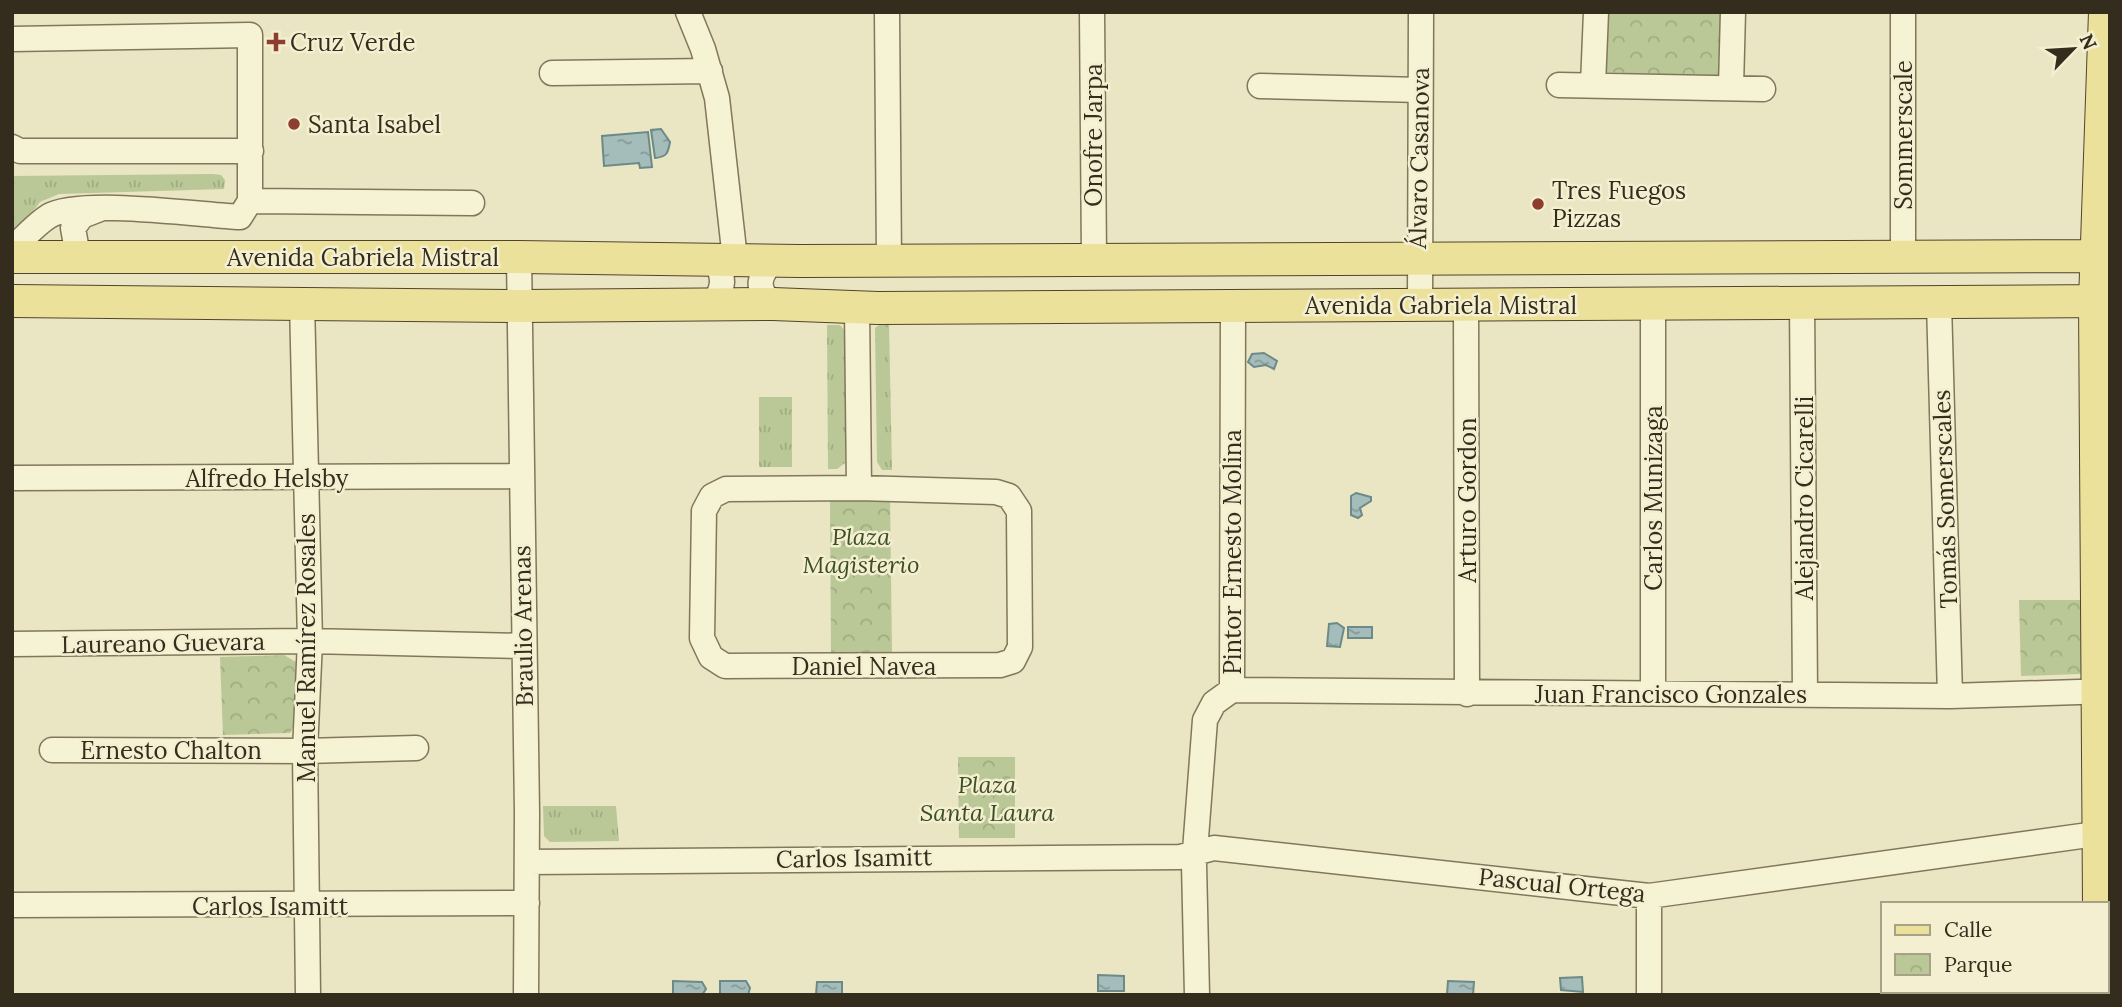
<svg xmlns="http://www.w3.org/2000/svg" width="2122" height="1007" font-family="Lora,serif">
<style>
.grass{fill:url(#grass-tufts)}
.park{fill:url(#park-crowns)}
.water{fill:url(#water-ripples);stroke:#6c8a88;stroke-width:2}
.lines{fill:none;stroke-linecap:round;stroke-linejoin:round}
.minor-casing{stroke:#83775a;stroke-width:27}
.major-casing{stroke:#51442e;stroke-width:34}
.minor{stroke:#f6f2d4;stroke-width:24}
.major{stroke:#ece19b;stroke-width:32}
.poi-dot{fill:#8e3e2e;stroke:#f3efd0;stroke-width:2.5}
.labels{text-anchor:middle;dominant-baseline:central;stroke-width:5;stroke-linejoin:round;paint-order:stroke}
.poi-label{font-size:24px;fill:#342c1d;stroke:#f3efd0;text-anchor:start}
.street-label{font-size:24px;fill:#342c1d;stroke:#f3efd0}
.park-label{font-size:24px;font-style:italic;fill:#3d4f25;stroke:#f3efd0}
</style>
<defs>
<pattern id="grass-tufts" width="24" height="20" patternUnits="userSpaceOnUse" patternTransform="scale(1.75)"><rect width="24" height="20" fill="#b9c896"/><path d="M3 7l-1-3M5 7V3M7 7l1-3M15 17l-1-3M17 17v-4M19 17l1-3" fill="none" stroke="#a0ac81"/></pattern>
<pattern id="park-crowns" width="20" height="18" patternUnits="userSpaceOnUse" patternTransform="scale(1.75)"><rect width="20" height="18" fill="#b9c896"/><path d="M2 6a3 3 0 1 1 6 0M12 15a3 3 0 1 1 6 0" fill="none" stroke="#a0ac81"/></pattern>
<pattern id="water-ripples" width="26" height="14" patternUnits="userSpaceOnUse" patternTransform="scale(1.75)"><rect width="26" height="14" fill="#a4bdba"/><path d="M2 4q2-2 4 0t4 0M15 11q2-2 4 0t4 0" fill="none" stroke="#869a97"/></pattern>
</defs>
<rect width="100%" height="100%" fill="#eae5c2"/>
<path class="grass" d="M213 174 221 175 225 180 224 189 59 194 40 202 21 228 12 231V176Z
M889 324 892 470H882L877 462 875 328 879 325Z
M827 325H840L845 331V463L837 469H828Z
M759 397H792V467H759Z
M543 806H616L619 841 550 842 544 836Z"/>
<path class="park" d="M1606 12H1724L1725 76 1601 72Z
M890 496 892 653 831 654 830 497Z
M2019 600H2086L2085 669 2080 674 2021 676Z
M284 655 296 662V722L290 733 223 735 220 657Z
M958 757H1015V838H959Z"/>
<path class="water" d="M661 129 670 142C668 153 667 157 655 158L651 130Z
M648 132 652 167 640 168 639 163 604 166 602 136Z
M1264 353 1277 361 1274 369 1266 365 1254 367 1248 362 1252 354Z
M1356 493 1371 497V501L1360 508 1362 515 1358 518 1351 515V496Z
M1337 623 1344 628 1340 647 1327 646 1329 624Z
M1348 627H1372V638H1348Z
M1098 975 1124 976V991H1098Z
M1582 977 1583 992 1561 990 1560 978Z
M673 981 702 982 706 989 702 995H673Z
M720 981H746L750 988 748 995H720Z
M1448 981 1474 982 1473 995H1447Z
M817 982H842V995H816Z"/>
<g class="lines">
<g class="minor-casing">
<path id="minor" d="M688 12 703 49 717 98 735 259
M887 12 889 261
M1092 12 1094 259
M1903 12V257
M12 39 250 35V201L240 217C200 215 80 198 49 216 36 224 24 238 12 249
M552 73 710 71
M1559 85 1763 89
M1593 85 1596 12
M1260 86 1420 90
M1731 87 1733 12
M12 147 20 151H251
M250 201 472 203
M519 257 527 813 526 995
M85 259 76 245 73 228 82 216 100 209
M302 302 310 641 305 751 308 995
M1802 302 1805 694
M1939 303 1950 696
M712 304C725 289 725 276 714 259
M773 304C755 289 758 276 773 261
M1420 304 1421 12
M1653 304V692
M1466 306 1467 694
M857 308 859 488
M12 478 521 476
M859 488 996 492 1009 496 1019 511 1020 647 1013 661 1000 665 725 666 711 657 702 638 704 511 712 496 726 489Z
M12 644 310 641 524 646
M1232 690 1950 696 2110 691
M52 750 305 751 416 748
M527 862 1180 857 1214 848 1649 896 2110 832
M1649 896V995
M12 905 527 903
M1197 995 1194 864 1205 720 1214 703 1232 690 1233 306"/>
</g>
<g class="major-casing">
<path id="major" d="M12 257H519L800 261 2110 256
M12 301 521 306 773 304 878 308 2110 301
M2099 904 2095 301 2105 12
M2098 995V991"/>
</g>
<use href="#minor" class="minor"/>
<use href="#major" class="major"/>
</g>
<g class="poi-dot">
<path d="M272.5 31.5h7v7h7v7h-7v7h-7v-7h-7v-7h7z"/>
<circle cx="294" cy="124" r="7"/>
<circle cx="1538" cy="204" r="7"/>
</g>
<g class="labels">
<g class="poi-label">
<text x="290" y="42">Cruz Verde</text>
<text x="308" y="124">Santa Isabel</text>
<text x="1552" y="190">Tres Fuegos<tspan x="1552" dy="28">Pizzas</tspan></text>
</g>
<g class="street-label">
<text transform="translate(1093 135) rotate(-90)">Onofre Jarpa</text>
<text transform="translate(1903 135) rotate(-90)">Sommerscale</text>
<text transform="translate(1419 158) rotate(-89)">Álvaro Casanova</text>
<text x="363" y="257">Avenida Gabriela Mistral</text>
<text x="1441" y="305">Avenida Gabriela Mistral</text>
<text x="267" y="478">Alfredo Helsby</text>
<text transform="translate(1653 498) rotate(-90)">Carlos Munizaga</text>
<text transform="translate(1804 498) rotate(-90)">Alejandro Cicarelli</text>
<text transform="translate(1945 499) rotate(-92)">Tomás Somerscales</text>
<text transform="translate(1467 500) rotate(-90)">Arturo Gordon</text>
<text transform="translate(1232 552) rotate(-90)">Pintor Ernesto Molina</text>
<text transform="translate(523 626) rotate(-91)">Braulio Arenas</text>
<text transform="translate(163 643) rotate(-1)">Laureano Guevara</text>
<text transform="translate(306 648) rotate(-90)">Manuel Ramírez Rosales</text>
<text x="864" y="666">Daniel Navea</text>
<text x="1671" y="694">Juan Francisco Gonzales</text>
<text x="171" y="750">Ernesto Chalton</text>
<text transform="translate(854 858) rotate(-1)">Carlos Isamitt</text>
<text transform="translate(1562 885) rotate(6)">Pascual Ortega</text>
<text x="270" y="906">Carlos Isamitt</text>
</g>
<g class="park-label">
<text x="861" y="536">Plaza<tspan x="861" dy="28">Magisterio</tspan></text>
<text x="987" y="784">Plaza<tspan x="987" dy="28">Santa Laura</tspan></text>
</g>
</g>
<rect width="2122" height="1007" fill="none" stroke="#342c1d" stroke-width="28"/>
<rect x="1881" y="902" width="228" height="91" fill="#f3efd0" stroke="#a7a188" stroke-width="2"/>
<rect x="1895" y="925" width="35" height="10" fill="#ece19b" stroke="#a7a188" stroke-width="2"/>
<text x="1944" y="937" font-size="21" fill="#342c1d">Calle</text>
<rect x="1895" y="954" width="35" height="21" fill="url(#park-crowns)" stroke="#a7a188" stroke-width="2"/>
<text x="1944" y="972" font-size="21" fill="#342c1d">Parque</text>
<g transform="translate(2073 49) rotate(65)" stroke="#f3efd0" stroke-width="5" paint-order="stroke">
<path d="M0-5L12 26L0 18L-12 26Z" fill="#342c1d"/>
<text y="-10" font-size="19" font-weight="bold" text-anchor="middle" fill="#342c1d">N</text>
</g>
</svg>
